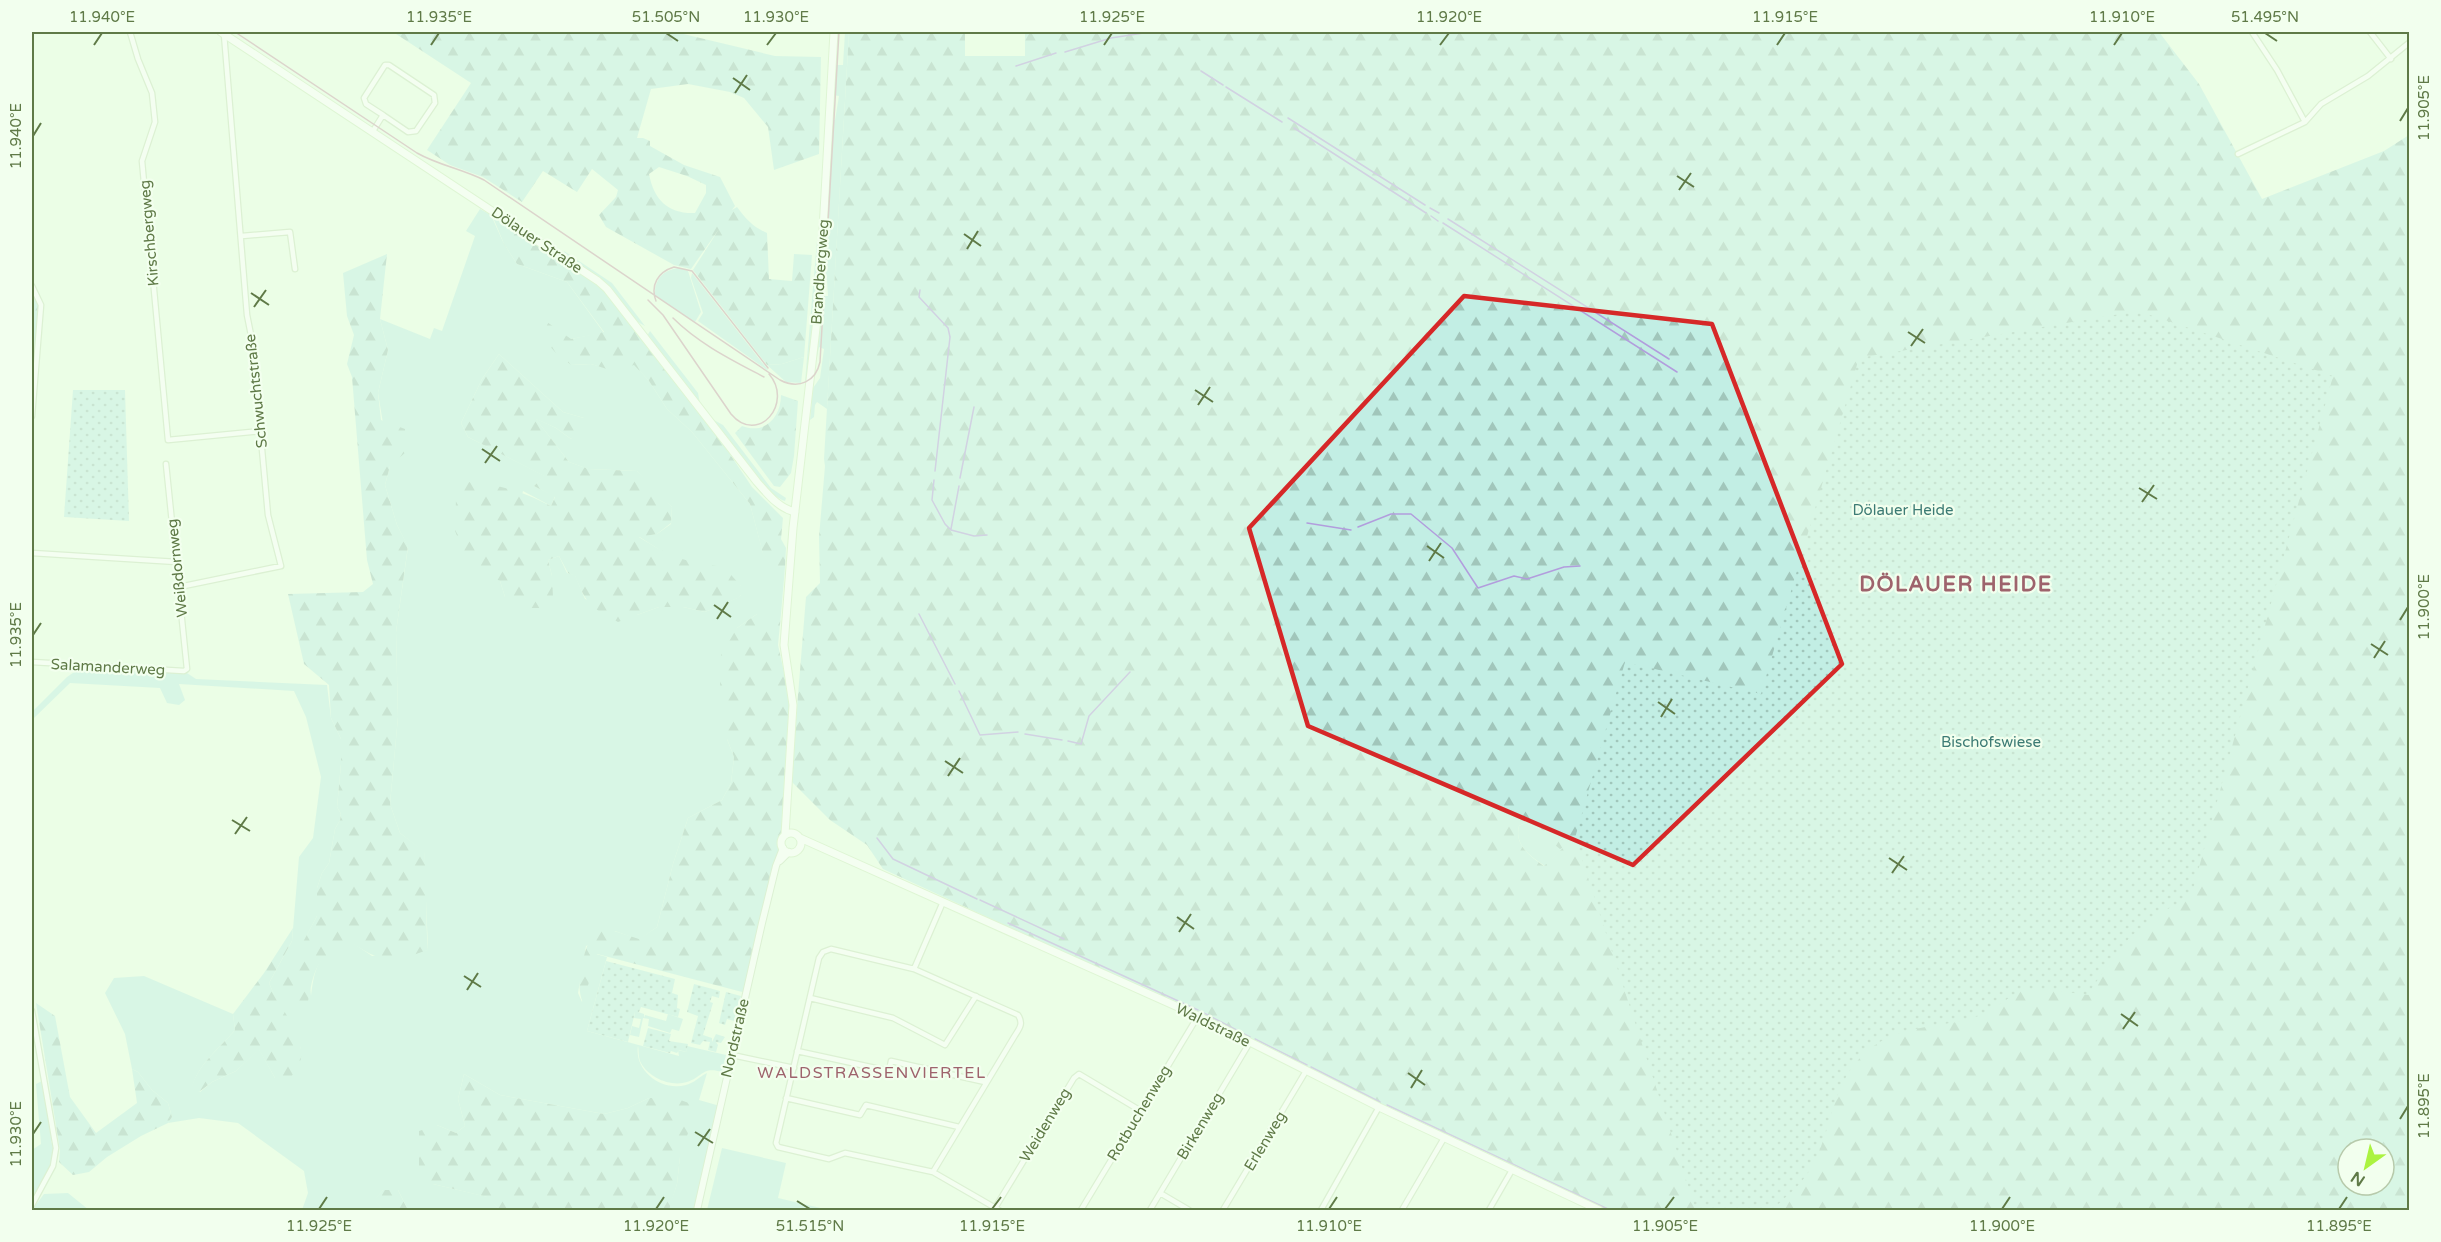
<svg xmlns="http://www.w3.org/2000/svg" width="2441" height="1242" font-family="'Varela Round',sans-serif">
<style>
.grass{fill:#c2eee4;fill-rule:evenodd}
.forest{fill:url(#forest-firs);fill-rule:evenodd}
.park{fill:url(#park-dots)}
.lines{fill:none;stroke-linecap:round;stroke-linejoin:round}
.stream{stroke:#b29ddd;stroke-width:1.5}
.minor-casing{stroke:#cae2bd;stroke-width:7}
.tertiary-casing{stroke:#cae2bd;stroke-width:8}
.secondary-casing{stroke:#cfecbf;stroke-width:9}
.minor{stroke:#fff;stroke-width:4.5}
.tertiary{stroke:#fff;stroke-width:6}
.secondary{stroke:#fff;stroke-width:7}
.tram{stroke:#caa2ad;stroke-width:1.5}
.marked{fill:none;stroke:#d62828;stroke-width:4.5;stroke-linejoin:round}
.ticks{fill:none;stroke:#5f7a47;stroke-width:2}
.labels{text-anchor:middle;dominant-baseline:central;stroke-width:4.5;stroke-linejoin:round;paint-order:stroke}
.street-label{font-size:15px;fill:#5f7a47;stroke:#f2ffee}
.park-label{font-size:15px;fill:#3c7b74;stroke:#f2ffee}
.neighbourhood-label{font-size:16px;letter-spacing:1.5px;fill:#9e636c;stroke:#f2ffee}
.district-label{font-size:21px;font-weight:bold;letter-spacing:1.5px;fill:#9e636c;stroke:#f2ffee}
.neatline{fill:none;stroke:#5f7a47;stroke-width:2}
.ticks-label{font-size:15px;text-anchor:middle;fill:#5f7a47}
</style>
<defs>
<pattern id="forest-firs" width="22" height="20" patternUnits="userSpaceOnUse" patternTransform="scale(1.5)"><rect width="22" height="20" fill="#c2eee4"/><path d="M5 1l3.5 6h-7zM16 11l3.5 6h-7z" fill="#a1c6bb"/></pattern>
<pattern id="park-dots" width="8" height="8" patternUnits="userSpaceOnUse" patternTransform="scale(1.5)"><rect width="8" height="8" fill="#c2eee4"/><path d="M2 2h.1M6 6h.1" fill="none" stroke="#a1c6bb" stroke-width="1.8" stroke-linecap="round"/></pattern>
</defs>
<rect width="100%" height="100%" fill="#ebfee6"/>
<path class="grass" d="M845 32H849L827 409 817 402 815 405 814 417 810 420 813 388 820 378 824 349 819 347 814 372 824 285 823 296H828L827 280 824 279 832 120H835L839 96 833 95 834 65H843Z
M480 209 491 215 504 244 517 264 567 282 604 333 571 339V365L591 364 613 370 634 364 649 381 667 409 692 432 750 504 763 553 771 565 785 567 781 614H757L737 628 727 739 734 757 731 783 722 800 688 818 673 864 657 927 639 940 615 931 586 946 578 993 582 1002 596 954 607 957 587 1031 679 1056 678 1050 686 1052 687 1046 726 1055 722 1072C702 1066 703 1077 687 1082 671 1087 649 1078 641 1063 638 1058 639 1050 638 1046 634 1071 662 1092 686 1085 694 1083 699 1077 707 1073L699 1100 720 1106 693 1210H668L677 1184 680 1157 649 1098 628 1108 604 1114 500 1095 464 1074 458 1099 465 1126 456 1133 437 1125 433 1184 488 1197 500 1210H408L398 1190H383L375 1200 383 1210H302L308 1193 304 1171 238 1123 199 1118 168 1123 172 1117 168 1103 152 1090 138 1072 132 1069 125 1034 105 993 114 978 144 976 233 1014 235 1030C219 1049 198 1064 192 1088L200 1092 212 1082 236 1071 259 1049 275 1078 301 1049C293 1026 278 1006 269 983L292 941 299 857 313 838 321 777 306 717 294 691 179 684 185 700 179 705 167 703 160 688 70 683 32 720V712L67 677 83 666 184 671 196 679 327 685 331 718 341 739V764L337 807 341 814 340 820 335 829 329 863 322 873 317 888V916L306 937 311 996C315 964 319 951 353 943L372 956 428 950 424 852 400 833 390 804 398 717 396 632 408 547 397 525 385 485 390 466 378 393 388 350 380 319 430 339 434 328 442 331 475 236 466 231ZM499 354 563 412 584 418 571 439 556 428 535 418 569 462 588 469 637 471 672 507 671 524 657 534 638 536 669 556 693 563 741 586V595L737 598 705 612 683 607H659L637 615 585 599 575 575 567 573 559 556 548 560 552 576 505 597 500 581 523 491 551 506 555 496 534 486 545 476 468 437 461 423 482 379Z
M817 241 820 245 808 380 805 382Z
M564 251 612 283 645 326 636 321 598 278 565 255Z
M679 268 688 271 701 312 695 322 655 296C654 280 662 270 679 268Z
M692 273 768 370H767L698 321 703 313 691 278Z
M650 331 698 393 700 404 647 336Z
M804 357 801 383 786 382 767 365 782 364Z
M712 419 723 425 771 488 786 498 785 501C764 495 727 438 712 419Z
M1525 823 1558 836 1566 846 1545 866C1531 857 1514 845 1519 826Z
M635 1011 644 1014V1018L645 1015 666 1021 668 1014 683 1019 679 1031 672 1029 670 1033 648 1026 649 1019 643 1018 639 1037 630 1035 632 1026 639 1028 641 1019 634 1018Z
M42 1081 53 1140 51 1141C60 1166 44 1183 32 1205V1150L41 1144 36 1084Z
M722 1148 786 1163 778 1198 829 1210H707Z
M68 1193 89 1210H32L44 1194Z"/>
<path class="forest" d="M393 32H675L775 56 821 57 819 154 774 170 768 127 744 98 730 92 688 84 651 89 637 138H643L650 141V146L684 165 720 177 735 206 732 210 737 207C746 219 753 227 767 233L769 279 792 281 794 254 812 255 804 357 782 364 767 365 693 270 719 229 691 269 674 265 606 227 599 215 616 197 618 190 592 169 577 192 543 171 522 202 483 177 450 165 427 150 471 83ZM659 167 687 176 706 185V193L695 213C668 214 654 200 649 174Z
M849 32H965V56H1025V32H2159L2199 84 2262 199 2384 151 2409 135V1210H1606L1386 1108 1198 1014 883 869 867 845 830 820 791 781 806 597 820 583 819 537 825 466 824 459ZM1525 823 1558 836 1559 840 1555 845 1560 849 1564 847 1544 866C1531 857 1514 845 1519 826ZM2348 1149H2384V1185H2348Z
M492 215 558 253 598 281 703 414 752 487 783 518 781 539 786 548 785 567 771 566 763 554 750 504 692 432 667 409 649 381 634 365 613 371 591 364 571 365 555 352 541 336 547 322 571 339 604 332 567 282 517 264 504 244Z
M387 254 380 319 388 350 378 393 381 420 405 429 406 452 390 466 385 485 397 525 408 546 396 632 398 717 390 804 400 833 424 851C428 884 425 917 428 950 391 962 387 965 353 944 308 953 314 983 304 1021L280 985 317 916V888L322 873 329 863 335 829 340 820 341 814 337 807 341 764V739L331 718 329 685 304 664 288 594 363 592 373 584 367 560 352 377 347 364 354 335 347 316 343 273Z
M32 287 41 305 32 416Z
M499 354 563 412 584 418 586 426 571 439 556 428 536 419 569 462 589 469 637 471 654 486 672 507 671 523 657 534 639 537C672 558 685 562 724 567L741 586V595L738 598 705 612 683 607H659L618 622C590 607 587 605 575 576L568 573 559 556 548 560 552 576 553 597 541 608H518L505 597 500 581 483 573 467 560 455 531 456 498 468 482C501 485 522 491 551 506L555 497 534 486 544 476 468 437 461 423 482 379Z
M781 395 798 401 794 456 791 473 780 487 774 486 735 433 742 426C765 435 781 417 781 395Z
M757 614H781L778 645 790 699 784 829 746 993 597 954 583 1003C573 981 586 945 596 925L639 939 657 927 673 864 688 818 722 800 731 783 734 757 727 739 720 687 721 655 737 628Z
M293 928 292 941 269 983C277 1004 305 1036 301 1058 300 1065 294 1072 290 1079L275 1078 259 1050 236 1071 212 1082 199 1092 191 1089C198 1064 219 1049 235 1030L233 1014 264 973Z
M36 1003 55 1016 70 1097 96 1133 137 1103 132 1069 138 1072 152 1090 168 1103 172 1117 168 1123 141 1136 107 1157 89 1172 73 1175 59 1162 60 1150Z
M464 1074 500 1095 604 1114 628 1108 649 1098H675L697 1106 680 1157 677 1184 669 1210H500L487 1197 433 1184 419 1169V1131L437 1125 456 1133 465 1126 458 1099Z
M383 1190H398L408 1210H383L374 1200Z"/>
<path class="park" d="M2138 311 2333 376 2191 897 2162 912 2130 937 2093 986 2089 995C2069 993 2045 987 2025 990 2015 991 1997 1008 1986 1013 1942 1032 1897 1019 1860 1058 1823 1096 1835 1158 1787 1196 1782 1200 1775 1209 1769 1210 1759 1214 1711 1211 1696 1210L1575 838 1625 662 1761 694 1859 358Z
M73 390H125L129 521 64 517Z
M606 961 675 979 672 993 678 995 677 1008 680 1009 678 1017 641 1007 639 1012H635L628 1042 587 1031Z
M694 984 720 991 719 998 712 996 710 1002 713 1003 703 1035 712 1038V1042L716 1034 725 1037 721 1043 716 1042 718 1045 716 1052 708 1050 710 1042 703 1041 700 1045 691 1043 698 1016 687 1012Z
M726 992 741 996 734 1021 727 1019 725 1025 719 1023Z
M648 1028 671 1034 669 1041 688 1044 686 1052 679 1050 677 1053 671 1051 670 1053 643 1046Z"/>
<g class="lines">
<path class="stream" d="M1065 52 1111 38 1150 32
M1016 66 1056 53
M1201 71 1223 85
M1226 87 1282 122
M1288 118 1425 205
M1294 128 1426 213
M1430 208 1439 213
M1431 216 1438 221
M1448 219 1669 359
M1443 223 1677 372
M920 290 919 297 948 328 950 337 935 471
M960 478 974 407
M934 480 932 500 945 524 951 530 974 536 987 535
M1307 523 1351 530
M1358 527 1391 514H1411L1452 548 1478 588 1514 576 1527 579 1564 567 1580 566
M951 529 959 486
M919 614 955 684
M959 691 980 735 1018 732
M1025 734 1062 740
M1068 741 1081 744 1089 716 1130 672
M877 838 893 859 977 899
M980 900 1064 939
M1008 923 1198 1010
M1200 1011 1250 1037
M1255 1039 1307 1065
M1311 1067 1380 1102
M1387 1105 1610 1210"/>
<g class="minor-casing">
<path id="minor" d="M130 32 138 59 152 93 155 122 142 161 168 440 261 431
M2252 32 2277 70 2305 122
M2370 32 2391 59
M373 131 383 115 408 132 416 131 435 103 434 95 389 65H385L364 98 366 104 383 115
M2238 154 2305 122 2321 104 2368 76 2410 42
M242 236 290 232 295 269
M32 286 41 305 32 416
M32 553 177 562
M179 587 281 566 268 515 252 340 247 315 224 34
M32 662 184 671 187 669 166 464
M914 969 943 902
M810 998 893 1018 945 1045 976 996
M32 1011 56 1148 53 1166 32 1205
M797 1051 889 1071 891 1061 985 1082
M732 1055 794 1068
M786 1098 860 1115 866 1105 959 1127
M933 1172 1014 1037C1019 1029 1024 1024 1018 1015L914 969 831 949 823 952 819 958 776 1143 778 1147 829 1159 845 1153 933 1172 999 1210
M1160 1193 1189 1210
M995 1208 1074 1078 1079 1074 1141 1111
M1081 1210 1198 1016
M1150 1210 1250 1042
M1223 1210 1306 1071
M1321 1210 1379 1107
M1402 1210 1444 1138
M1489 1210 1512 1170"/>
</g>
<g class="tertiary-casing">
<path id="tertiary" d="M780 861 789 852
M697 1210 762 923 776 866 783 848"/>
</g>
<g class="secondary-casing">
<path id="secondary" d="M221 32 598 281 607 289 757 482C767 493 778 508 795 512
M781 843a10 10 0 1 1 20 0a10 10 0 1 1-20 0Z
M785 835 793 705 784 645 793 528 819 302 834 32
M800 838 1198 1016 1379 1107 1599 1210"/>
</g>
<use href="#minor" class="minor"/>
<use href="#tertiary" class="tertiary"/>
<use href="#secondary" class="secondary"/>
<path class="tram" d="M235 32 417 153C438 165 462 169 484 180L780 380C799 390 816 381 820 362L839 32
M648 300 663 315 731 414C758 446 794 403 769 374
M656 301C650 285 658 272 674 267L692 271 768 368
M673 318C699 344 732 360 764 377"/>
</g>
<path d="M0 0H2441V1242H0ZM1464 296 1712 324 1842 664 1633 865 1308 726 1249 528Z" fill="#ebfee6" fill-opacity=".55" fill-rule="evenodd"/>
<path class="marked" d="M1464 296 1712 324 1842 664 1633 865 1308 726 1249 528Z"/>
<path class="ticks" d="M666 33 678 41M2265 33 2277 41M94 45 102 33M431 45 439 33M767 45 776 33M1104 45 1112 33M1440 45 1449 33M1777 45 1785 33M2114 45 2122 33M733 78 750 90M735 93 747 75M2400 121 2408 108M33 136 41 123M1677 176 1694 187M1679 190 1691 173M964 234 981 246M967 249 978 231M251 293 269 305M254 307 266 290M1908 332 1925 343M1911 346 1923 329M1195 390 1213 402M1198 405 1210 387M482 449 500 461M485 463 497 446M2139 488 2157 499M2142 502 2154 485M1427 546 1444 558M1429 561 1441 543M714 605 731 617M717 619 728 602M2400 620 2408 607M33 635 41 623M2371 644 2388 655M2374 658 2385 641M1658 702 1675 714M1661 717 1672 699M945 761 963 773M948 776 960 758M232 820 250 831M235 834 247 817M1889 858 1907 870M1892 873 1904 856M1177 917 1194 929M1179 932 1191 914M464 976 481 987M467 990 478 973M2121 1014 2138 1026M2123 1029 2135 1012M1408 1073 1425 1085M1411 1088 1422 1070M2400 1119 2408 1106M695 1132 713 1143M33 1134 41 1122M698 1146 710 1129M797 1201 810 1209M319 1209 327 1197M656 1209 664 1197M992 1209 1001 1197M1329 1209 1337 1197M1665 1209 1674 1197M2002 1209 2010 1197M2339 1209 2347 1197"/>
<g class="labels">
<g class="street-label">
<text transform="translate(149 233) rotate(-95)">Kirschbergweg</text>
<text transform="translate(537 240) rotate(34)">Dölauer Straße</text>
<text transform="translate(820 272) rotate(-86)">Brandbergweg</text>
<text transform="translate(256 391) rotate(-96)">Schwuchtstraße</text>
<text transform="translate(177 568) rotate(-96)">Weißdornweg</text>
<text transform="translate(108 667) rotate(3)">Salamanderweg</text>
<text transform="translate(1213 1025) rotate(26)">Waldstraße</text>
<text transform="translate(735 1038) rotate(-77)">Nordstraße</text>
<text transform="translate(1139 1113) rotate(-59)">Rotbuchenweg</text>
<text transform="translate(1045 1125) rotate(-59)">Weidenweg</text>
<text transform="translate(1200 1126) rotate(-59)">Birkenweg</text>
<text transform="translate(1265 1141) rotate(-59)">Erlenweg</text>
</g>
<g class="park-label">
<text x="1903" y="510">Dölauer Heide</text>
<text x="1991" y="742">Bischofswiese</text>
</g>
<g class="neighbourhood-label">
<text x="872" y="1073">WALDSTRASSENVIERTEL</text>
</g>
<g class="district-label">
<text x="1956" y="584">DÖLAUER HEIDE</text>
</g>
</g>
<rect width="2441" height="1242" fill="none" stroke="#f2ffee" stroke-width="66"/>
<g transform="translate(2366 1167) rotate(214)"><circle r="28" fill="#f2ffee" stroke="#b7caab" stroke-width="1.5"/>
<path d="M0-4.5L10 22L0 15L-10 22Z" fill="#abf340"/>
<text y="-9" font-size="16" font-weight="bold" text-anchor="middle" fill="#5f7a47">N</text>
</g>
<rect x="33" y="33" width="2375" height="1176" class="neatline"/>
<g class="ticks-label">
<text x="102" y="22">11.940°E</text>
<text x="439" y="22">11.935°E</text>
<text x="666" y="22">51.505°N</text>
<text x="776" y="22">11.930°E</text>
<text x="1112" y="22">11.925°E</text>
<text x="1449" y="22">11.920°E</text>
<text x="1785" y="22">11.915°E</text>
<text x="2122" y="22">11.910°E</text>
<text x="2265" y="22">51.495°N</text>
<text transform="translate(2424 108) rotate(-90)" y="5">11.905°E</text>
<text transform="translate(16 136) rotate(-90)" y="5">11.940°E</text>
<text transform="translate(2424 607) rotate(-90)" y="5">11.900°E</text>
<text transform="translate(16 635) rotate(-90)" y="5">11.935°E</text>
<text transform="translate(2424 1106) rotate(-90)" y="5">11.895°E</text>
<text transform="translate(16 1134) rotate(-90)" y="5">11.930°E</text>
<text x="319" y="1231">11.925°E</text>
<text x="656" y="1231">11.920°E</text>
<text x="810" y="1231">51.515°N</text>
<text x="992" y="1231">11.915°E</text>
<text x="1329" y="1231">11.910°E</text>
<text x="1665" y="1231">11.905°E</text>
<text x="2002" y="1231">11.900°E</text>
<text x="2339" y="1231">11.895°E</text>
</g>
</svg>
